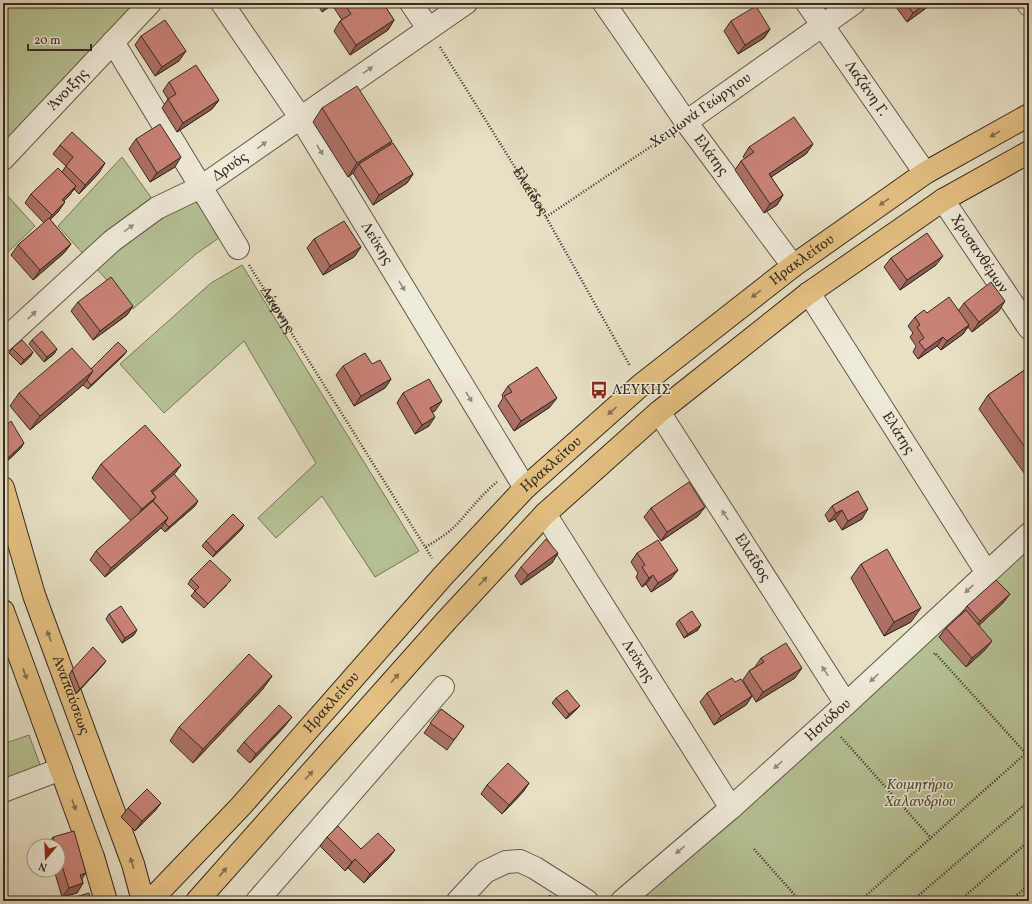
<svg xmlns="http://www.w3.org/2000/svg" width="1032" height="904" font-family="Vollkorn,serif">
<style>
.green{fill:#b6c295;stroke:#76775c}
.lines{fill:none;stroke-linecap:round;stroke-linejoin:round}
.minor-casing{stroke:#62594c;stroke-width:24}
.major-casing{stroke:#362c23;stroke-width:24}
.path{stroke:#362c23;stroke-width:2.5;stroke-dasharray:1 2;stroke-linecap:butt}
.minor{stroke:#efebd9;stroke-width:22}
.major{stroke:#e4c082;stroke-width:22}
.wall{fill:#ad7065;stroke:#362c23}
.shaded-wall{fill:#8d5b53;stroke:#362c23}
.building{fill:#c98276;stroke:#362c23}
.oneway{fill:#928c7e}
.oneway2{fill:#846f4e}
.labels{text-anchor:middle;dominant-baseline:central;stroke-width:3;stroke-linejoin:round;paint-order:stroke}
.street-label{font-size:15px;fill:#362c23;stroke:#efebd9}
.poi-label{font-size:15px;fill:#362c23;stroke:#efebd9;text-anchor:start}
.park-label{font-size:15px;font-style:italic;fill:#565240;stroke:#efebd9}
</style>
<rect width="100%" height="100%" fill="#e7e0c5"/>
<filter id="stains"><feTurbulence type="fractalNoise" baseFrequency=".005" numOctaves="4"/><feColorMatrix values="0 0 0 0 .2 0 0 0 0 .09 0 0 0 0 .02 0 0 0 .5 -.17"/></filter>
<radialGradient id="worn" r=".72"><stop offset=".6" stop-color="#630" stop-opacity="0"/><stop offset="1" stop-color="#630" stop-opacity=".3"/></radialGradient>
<path class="green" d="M3 3H136L3 148Z
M122 157 163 214 201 199 223 235 196 254 133 309 58 226Z
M3 191 35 226 3 257Z
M242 265 419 551 375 577 322 496 276 538 258 518 316 463 244 341 164 413 120 364 211 283Z
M1029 546V901H640L936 636Z
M29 735 42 770 3 785V744Z"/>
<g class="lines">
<g class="minor-casing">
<g id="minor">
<path id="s3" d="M222 3 300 117 525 488"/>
<path d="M411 3 428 28"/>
<path id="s4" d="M604 3 686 122 793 266"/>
<path id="s5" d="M807 3 925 173"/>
<path d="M1028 3 1029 5"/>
<path d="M113 42 238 248"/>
<path d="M686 122 854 3"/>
<path id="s6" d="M3 159 150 3"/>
<path id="s7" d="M943 200 1029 328"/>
<path id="s8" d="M809 293 987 573"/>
<path id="s9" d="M3 341 112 241 157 208 201 187 466 3"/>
<path id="s10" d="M659 412 846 704"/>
<path id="s11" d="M545 514 731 808"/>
<path d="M3 791 61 769"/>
<path d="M257 901 443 687"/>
<path d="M458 901 485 872 506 862 520 861 535 868 587 901"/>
<path id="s12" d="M622 901 731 808 846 704 1029 534"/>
</g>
</g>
<g class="major-casing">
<g id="major">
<path id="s13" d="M3 488 34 595 133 864 143 901"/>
<path d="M3 611 93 857 106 901"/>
<path id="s14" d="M150 901 241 806 442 577 525 488 641 385 793 266 925 173 1029 115"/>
<path d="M197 901 446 621 545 514 659 412 809 293 943 200 1029 152"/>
</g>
</g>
<g class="path">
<path id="s1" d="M440 47 546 217 630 366"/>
<path d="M546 217 668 135"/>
<path id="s2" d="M249 265 432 558"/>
<path d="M426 547C437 540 449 533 458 523 471 509 482 494 497 482"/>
<path d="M934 654 935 653 1029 757"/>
<path d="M841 737 931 838"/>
<path d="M754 849 800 901"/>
<path d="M860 901 1026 753"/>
<path d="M912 901 1029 801"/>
<path d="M959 901 1029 841"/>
<path d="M1010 901 1029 885"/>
</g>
<use href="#minor" class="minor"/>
<use href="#major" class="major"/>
</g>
<path class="wall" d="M317 3H383L394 20 388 30 350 55 334 31 340 21 342 20 332 5 322 12Z
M893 3H933L907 22Z
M731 21 770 29 764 38 738 54 724 31Z
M141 36 179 61 155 76 135 45Z
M169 82 219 100 212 109 177 132 162 108 168 99 163 91Z
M322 108 392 141 389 145 413 174 407 183 373 205 353 173 348 177 313 122Z
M136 139 175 167 150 182 129 149Z
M813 144 806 154 771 177 783 195 777 205 764 213 735 170 741 161 745 159 743 157 749 147Z
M60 145 99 173 79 194 74 189 69 196 64 201 58 212 50 220 71 244 64 253 33 280 11 255 18 245 44 223 25 203 31 194 62 172 66 166 53 154Z
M314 239 361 247 354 257 323 275 307 248Z
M891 258 936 265 900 290 884 267Z
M78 302 133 306 127 315 93 340 71 311Z
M964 303 999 311 972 332 968 327 963 334 941 350 937 346 918 359 913 352 916 346 910 337 913 333 908 326 915 317 927 313 959 310Z
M32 340 57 349 54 354 44 362 29 344Z
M12 348 33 352 30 357 21 365 9 353Z
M124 355 88 389 83 385 30 430 10 406 19 393 90 369Z
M372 364 391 379 385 388 354 406 336 375 343 366Z
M1029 367V480L979 409 988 395Z
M508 386 550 407 514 431 498 406 503 398 502 395Z
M403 393 435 411 432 412 429 426 415 434 397 403Z
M3 428 21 448 5 463 3 456Z
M101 464 181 465 174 474 195 506 165 532 161 528 105 577 90 560 96 551 131 521 92 478Z
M858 491 862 519 842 530 835 519 829 522 825 515 832 506Z
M705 507 698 516 661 541 644 517 651 508Z
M244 525 241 530 213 557 202 546 206 541Z
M558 553 552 563 521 585 515 576 521 567Z
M637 553 671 579 651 592 646 584 642 587 636 577 638 573 631 562Z
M861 564 911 622 884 636 851 578Z
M191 579 227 585 204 608 191 596 195 591 188 584Z
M1003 603 979 625 985 650 966 667 939 637 946 628 961 614 967 606Z
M109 614 134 635 122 643 106 619Z
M679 620 698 630 684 638 676 624Z
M761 658 795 678 756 702 743 680 749 671 755 667Z
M102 666 76 694 69 675 72 670Z
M272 676 262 690 193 763 170 741 179 727Z
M735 682 752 696 746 705 714 725 700 702 707 693Z
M556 698 580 706 576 710 566 719 552 703Z
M441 709 464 726 447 750 424 733Z
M285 726 250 763 237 751 244 742Z
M529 783 523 792 502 814 481 794 487 785Z
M161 803 154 812 135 831 121 817 128 808Z
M53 837 82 879 83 883 77 893 62 897 54 870H58V846H47Z
M327 837 361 849 388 859 364 883 348 868 345 871 320 846Z"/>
<path class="shaded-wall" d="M328 3H334L332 5 322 12Z
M926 3H933L907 22 913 13Z
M394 20 388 30 350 55 356 45Z
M770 29 764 38 738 54 745 45Z
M186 51 179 61 155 76 162 67Z
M219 100 212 109 177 132 183 123Z
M392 141 383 154 359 164 353 173 348 177 357 163Z
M813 144 806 154 762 183 769 174Z
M181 157 175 167 150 182 157 173Z
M105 163 99 173 79 194 85 185Z
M413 174 407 183 373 205 379 195Z
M76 186 69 196 56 209 62 200Z
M783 195 777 205 764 213 770 204Z
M65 202 58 212 45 224 52 215Z
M71 244 64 253 33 280 40 270Z
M361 247 354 257 323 275 330 266Z
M943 256 936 265 900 290 907 280Z
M1005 301 999 311 972 332 979 322Z
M133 306 127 315 93 340 100 331Z
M969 325 963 334 941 350 947 341Z
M943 337 937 346 918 359 925 350Z
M57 349 54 354 44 362 47 357Z
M127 351 124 355 88 389 91 385Z
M33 352 30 357 21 365 24 360Z
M93 371 83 385 30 430 40 416Z
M391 379 385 388 354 406 361 396Z
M557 398 550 407 514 431 521 421Z
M442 401 435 411 423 417 430 408Z
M435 417 429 426 415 434 422 425Z
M24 443 21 448 5 463 8 458Z
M181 465 171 479 145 501 151 491Z
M156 497 146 511 132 523 142 509Z
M198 501 195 506 165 532 169 527Z
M705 507 698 516 661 541 667 532Z
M868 509 862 519 842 530 848 521Z
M842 510 835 519 829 522 836 513Z
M168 518 161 528 105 577 111 568Z
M244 525 241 530 213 557 216 552Z
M558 553 552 563 521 585 528 575Z
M678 570 671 579 651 592 658 583Z
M653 575 646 584 642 587 649 578Z
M1010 594 1003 603 974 630 980 621Z
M921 608 911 622 884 636 894 622Z
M701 625 698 630 684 638 688 634Z
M137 630 134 635 122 643 125 638Z
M992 641 985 650 966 667 972 658Z
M106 661 102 666 76 694 80 689Z
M802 668 795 678 756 702 763 692Z
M272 676 262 690 193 763 203 749Z
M752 696 746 705 714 725 721 716Z
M580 706 576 710 566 719 569 714Z
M292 717 285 726 250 763 256 754Z
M529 783 523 792 502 814 509 805Z
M161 803 154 812 135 831 142 821Z
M395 850 388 859 364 883 370 874Z
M355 859 348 868 345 871 352 862Z
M86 873 80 882V875Z
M83 883 77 893 62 897 69 888Z"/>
<path class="building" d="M344 3H383L394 20 356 45 340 21 351 14Z
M906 3H926L913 13Z
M756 6 770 29 745 45 731 21Z
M165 20 186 51 162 67 141 36Z
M196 65 219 100 183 123 168 99 176 94 169 82Z
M357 86 392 141 357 163 322 108Z
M794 117 813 144 769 174 783 195 770 204 741 161 754 152 749 147Z
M160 124 181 157 157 173 136 139Z
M72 132 105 163 85 185 66 166 73 157 60 145Z
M393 143 413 174 379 195 359 164Z
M58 168 76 186 62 200 65 202 52 215 31 194Z
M49 218 71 244 40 270 18 245Z
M344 221 361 247 330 266 314 239Z
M927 233 943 256 907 280 891 258Z
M111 277 133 306 100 331 78 302Z
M991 282 1005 301 979 322 964 303Z
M949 297 969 325 947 341 943 337 925 350 919 342 924 338 917 327 920 325 915 317 924 310 927 313Z
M42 331 57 349 47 357 32 340Z
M22 340 33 352 24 360 12 348Z
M118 342 127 351 91 385 87 380 93 371 91 369Z
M72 348 93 371 40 416 19 393Z
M365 353 372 364 380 360 391 379 361 396 343 366Z
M537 367 557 398 521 421 504 396 512 392 508 386Z
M1029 367V453L988 395Z
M429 379 442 401 430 408 435 417 422 425 403 393Z
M11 421 24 443 8 458 3 440V428Z
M145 425 181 465 151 491 156 497 142 509 101 464Z
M174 474 198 501 169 527 165 523 168 518 153 501 156 497 152 493Z
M689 482 705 507 667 532 651 508Z
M858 491 868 509 848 521 842 510 836 513 832 506Z
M153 501 168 518 111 568 96 551Z
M233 514 244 525 216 552 206 541Z
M546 539 558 553 528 575 521 567Z
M658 540 678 570 658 583 653 575 649 578 642 567 645 565 637 553Z
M887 549 921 608 894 622 861 564Z
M210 560 231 580 208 604 195 591 199 587 191 579Z
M996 580 1010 594 980 621 967 606Z
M121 606 137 630 125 638 109 614Z
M966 610 992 641 972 658 946 628Z
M692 611 701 625 688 634 679 620Z
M786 643 802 668 763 692 749 671 764 662 761 658Z
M93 647 106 661 80 689 72 670Z
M249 654 272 676 203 749 179 727Z
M732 678 735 682 741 679 752 696 721 716 707 693Z
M567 690 580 706 569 714 556 698Z
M279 705 292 717 256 754 244 742Z
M441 709 464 726 454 740 430 723Z
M508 763 529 783 509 805 487 785Z
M147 789 161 803 142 821 128 808Z
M338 826 361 849 378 833 395 850 370 874 355 859 352 862 327 837Z
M74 831 86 873 80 875 83 883 69 888 58 853V846H56L53 837Z
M89 893 91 901H66V900Z
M550 895 556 901H544Z"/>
<defs><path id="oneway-solid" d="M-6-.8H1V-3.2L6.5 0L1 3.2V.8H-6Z"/></defs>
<g class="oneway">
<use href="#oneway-solid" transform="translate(368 70) rotate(-35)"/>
<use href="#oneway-solid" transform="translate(262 145) rotate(-36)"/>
<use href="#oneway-solid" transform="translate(320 150) rotate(59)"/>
<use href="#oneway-solid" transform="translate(129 228) rotate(-36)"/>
<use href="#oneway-solid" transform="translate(402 286) rotate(59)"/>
<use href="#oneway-solid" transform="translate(32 315) rotate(-43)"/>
<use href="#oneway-solid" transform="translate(469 397) rotate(59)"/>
<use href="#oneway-solid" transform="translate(725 515) rotate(-123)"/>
<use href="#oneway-solid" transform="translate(969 589) rotate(137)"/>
<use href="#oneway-solid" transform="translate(825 671) rotate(-123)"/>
<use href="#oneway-solid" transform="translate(874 678) rotate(137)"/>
<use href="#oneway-solid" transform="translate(778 765) rotate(138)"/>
<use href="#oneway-solid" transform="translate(680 850) rotate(140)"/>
</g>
<g class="oneway2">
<use href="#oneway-solid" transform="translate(995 134) rotate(150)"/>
<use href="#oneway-solid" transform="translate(884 202) rotate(145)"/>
<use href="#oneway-solid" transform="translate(756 294) rotate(142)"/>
<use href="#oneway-solid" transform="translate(612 411) rotate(138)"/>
<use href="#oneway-solid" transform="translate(483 581) rotate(-47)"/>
<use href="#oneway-solid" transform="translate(49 636) rotate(-110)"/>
<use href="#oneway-solid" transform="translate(25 674) rotate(70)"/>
<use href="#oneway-solid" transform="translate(395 678) rotate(-48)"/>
<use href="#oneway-solid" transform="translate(309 775) rotate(-48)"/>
<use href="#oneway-solid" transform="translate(74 805) rotate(70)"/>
<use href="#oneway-solid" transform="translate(132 863) rotate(-108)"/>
<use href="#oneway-solid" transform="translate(223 872) rotate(-49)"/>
</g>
<defs>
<g id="bus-bare" transform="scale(1.38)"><path d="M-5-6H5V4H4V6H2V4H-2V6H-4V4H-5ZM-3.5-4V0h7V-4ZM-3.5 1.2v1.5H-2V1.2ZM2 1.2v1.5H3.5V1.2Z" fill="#8f2418" stroke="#efebd9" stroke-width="2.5" paint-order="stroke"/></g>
</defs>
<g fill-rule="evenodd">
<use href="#bus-bare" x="599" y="390"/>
</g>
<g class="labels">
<g class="street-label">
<text stroke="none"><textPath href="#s5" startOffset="104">Λαζάνη Γ.</textPath></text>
<text stroke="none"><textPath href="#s6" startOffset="95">Άνοιξης</textPath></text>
<text transform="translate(701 111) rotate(-35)">Χειμωνά Γεώργιου</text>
<text stroke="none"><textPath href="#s4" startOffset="186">Ελάτης</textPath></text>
<text stroke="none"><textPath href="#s9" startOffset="288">Δρυός</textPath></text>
<text stroke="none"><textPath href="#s1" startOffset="170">Ελαΐδος</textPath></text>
<text stroke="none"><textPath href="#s3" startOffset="286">Λεύκης</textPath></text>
<text stroke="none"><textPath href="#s7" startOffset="65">Χρυσανθέμων</textPath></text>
<text stroke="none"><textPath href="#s14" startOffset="917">Ηρακλείτου</textPath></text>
<text stroke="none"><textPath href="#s2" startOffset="53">Δάφνης</textPath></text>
<text stroke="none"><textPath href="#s8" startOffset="166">Ελάτης</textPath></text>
<text stroke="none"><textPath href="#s14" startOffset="593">Ηρακλείτου</textPath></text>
<text stroke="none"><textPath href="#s10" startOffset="173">Ελαΐδος</textPath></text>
<text stroke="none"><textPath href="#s11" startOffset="174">Λεύκης</textPath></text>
<text stroke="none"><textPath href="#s13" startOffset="218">Αναπαύσεως</textPath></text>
<text stroke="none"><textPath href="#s14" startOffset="269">Ηρακλείτου</textPath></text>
<text stroke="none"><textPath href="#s12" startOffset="274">Ησιόδου</textPath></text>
</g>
<g class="poi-label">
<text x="612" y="390">ΛΕΥΚΗΣ</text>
</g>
<g class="park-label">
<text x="920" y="785">Κοιμητήριο<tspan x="920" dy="17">Χαλανδρίου</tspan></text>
</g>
</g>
<rect width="1032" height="904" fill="none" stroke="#e7e0c5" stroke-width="16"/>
<rect x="4" y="4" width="1024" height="896" fill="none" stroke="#362c23" stroke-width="2"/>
<rect x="8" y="8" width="1016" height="888" fill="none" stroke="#362c23"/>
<g transform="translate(46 858) rotate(199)"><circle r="19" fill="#efebd9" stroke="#a59f90"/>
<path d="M0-3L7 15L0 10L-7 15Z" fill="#8f2418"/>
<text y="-6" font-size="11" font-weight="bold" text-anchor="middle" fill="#362c23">N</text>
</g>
<path d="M28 44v6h63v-6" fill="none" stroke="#362c23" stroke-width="2"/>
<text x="34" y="44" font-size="12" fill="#362c23" stroke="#efebd9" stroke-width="3" paint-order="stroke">20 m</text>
<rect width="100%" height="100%" filter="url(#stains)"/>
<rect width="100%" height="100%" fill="url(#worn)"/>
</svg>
